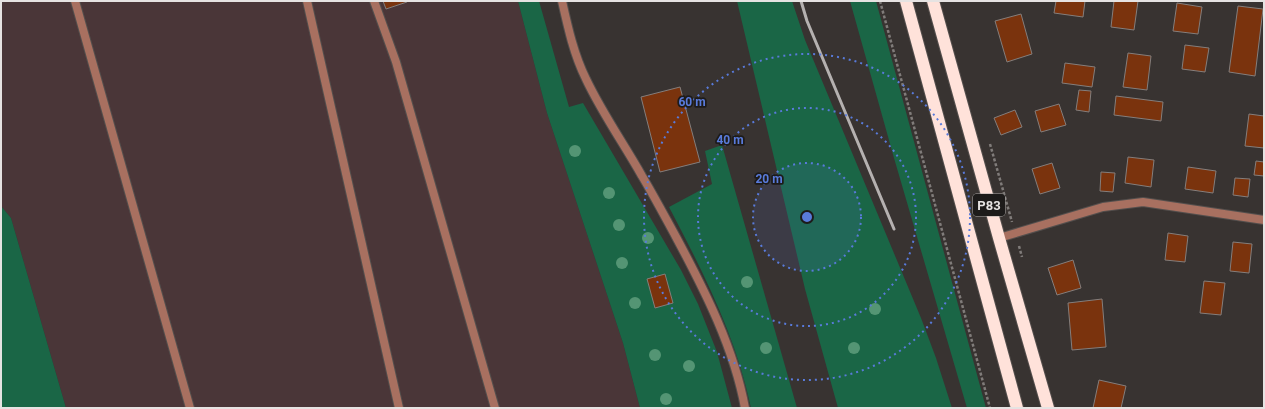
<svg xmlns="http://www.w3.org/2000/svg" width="1265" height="409" font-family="Roboto,sans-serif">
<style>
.industrial{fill:#4a3638}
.green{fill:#1a6646}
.building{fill:#7a330d;stroke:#847e7c}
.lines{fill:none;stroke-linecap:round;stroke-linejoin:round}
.lane-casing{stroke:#544f4d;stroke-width:10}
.street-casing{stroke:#544f4d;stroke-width:10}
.highway-casing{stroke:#544f4d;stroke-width:14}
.path{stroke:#807c7a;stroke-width:2.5;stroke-dasharray:3 2;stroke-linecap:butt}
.lane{stroke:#a87060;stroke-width:8}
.street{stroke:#a87060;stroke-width:8}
.highway{stroke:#ffe2da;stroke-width:12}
.rail{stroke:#b5b1b0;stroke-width:3}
.tree{fill:#549574}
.ring{fill:none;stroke:#597bdb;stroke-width:2;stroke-dasharray:2 4}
.labels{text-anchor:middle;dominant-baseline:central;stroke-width:3.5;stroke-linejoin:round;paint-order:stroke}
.shield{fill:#1d1b1a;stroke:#aaa7a6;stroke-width:1}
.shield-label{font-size:13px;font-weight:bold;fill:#e6e3e2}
.centre{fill:#597bdb;stroke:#1d1b1a;stroke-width:2}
.ring-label{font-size:12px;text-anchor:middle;font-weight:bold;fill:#597bdb;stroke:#1d1b1a;stroke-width:3.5;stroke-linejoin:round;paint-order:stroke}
</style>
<rect width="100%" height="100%" fill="#383331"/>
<path class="industrial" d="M1 1H518L547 113 623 343 640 408H66L11 218 1 206Z"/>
<path class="green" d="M518 1H539L569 107 583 103 681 270 698 304 717 352 732 408H640L623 343 547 113Z
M737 1H792L805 40 921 318 936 358 952 408H838L805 289Z
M850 1H876L986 408H967L894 158Z
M722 145 797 408H751C736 336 703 272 669 207L712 184 705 151Z
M1 206 11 218 66 408H1Z"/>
<path class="building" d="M383 1H407V2L386 9Z
M1056 1H1085L1083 17 1054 13Z
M1114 1H1138L1134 30 1111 27Z
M1177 3 1202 7 1198 34 1173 31Z
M1238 6 1263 9 1255 76 1229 72Z
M1021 14 1032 54 1007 62 995 21Z
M1185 45 1209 48 1205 72 1182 69Z
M1128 53 1151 56 1147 90 1123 87Z
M1065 63 1095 67 1092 87 1062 83Z
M680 87 700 162 660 172 641 97Z
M1079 90 1091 91 1089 112 1076 110Z
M1116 96 1163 102 1161 121 1114 115Z
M1059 104 1066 125 1041 132 1035 111Z
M1015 110 1022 127 1001 135 994 118Z
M1249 114 1264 116V148L1245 146Z
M1128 157 1154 160 1151 187 1125 183Z
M1256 161 1264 162V176L1254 175Z
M1052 163 1060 188 1040 194 1032 169Z
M1188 167 1216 171 1213 193 1185 189Z
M1101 172 1115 173 1113 192 1100 191Z
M1235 178 1250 179 1248 197 1233 195Z
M1168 233 1188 236 1185 262 1165 260Z
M1233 242 1252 244 1249 273 1230 271Z
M1073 260 1081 288 1057 295 1048 268Z
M665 274 673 303 655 308 647 279Z
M1204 281 1225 283 1221 315 1200 313Z
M1102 299 1106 347 1072 350 1068 303Z
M1099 380 1126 386 1121 408H1093Z"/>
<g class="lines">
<g class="lane-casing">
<path id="lane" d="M75 1 190 408
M307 1 399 408
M374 1 396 62 495 408
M562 1C568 28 574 55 586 79 602 113 624 144 642 176 654 196 665 217 676 237 705 291 734 348 745 408"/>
</g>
<g class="street-casing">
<path id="street" d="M999 238 1103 207 1143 202 1264 220"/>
</g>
<g class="highway-casing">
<path id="highway" d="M906 1 1017 408
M933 1 999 238 1048 408"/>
</g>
<path class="path" d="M880 1 990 408
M990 144 1012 222
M1019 246 1022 257"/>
<use href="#lane" class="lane"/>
<use href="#street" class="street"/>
<use href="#highway" class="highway"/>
<path class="rail" d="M801 1 807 21 894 229"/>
</g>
<g class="tree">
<circle cx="575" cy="151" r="6"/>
<circle cx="609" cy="193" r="6"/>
<circle cx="619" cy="225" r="6"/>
<circle cx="648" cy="238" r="6"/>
<circle cx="622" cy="263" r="6"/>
<circle cx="747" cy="282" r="6"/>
<circle cx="635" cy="303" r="6"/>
<circle cx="875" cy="309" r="6"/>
<circle cx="766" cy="348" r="6"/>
<circle cx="854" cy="348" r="6"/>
<circle cx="655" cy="355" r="6"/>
<circle cx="689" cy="366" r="6"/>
<circle cx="666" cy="399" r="6"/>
</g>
<circle cx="807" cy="217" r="54" fill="#597bdb" fill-opacity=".12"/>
<g class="ring">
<circle cx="807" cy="217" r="54"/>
<circle cx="807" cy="217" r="109"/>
<circle cx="807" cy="217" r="163"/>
</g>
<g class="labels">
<rect class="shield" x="973" y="194" width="32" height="22" rx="3"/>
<g class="shield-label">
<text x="989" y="205">Р83</text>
</g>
</g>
<circle cx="807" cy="217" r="6" class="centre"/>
<g class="ring-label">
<text x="692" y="106">60 m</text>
<text x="730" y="144">40 m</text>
<text x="769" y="183">20 m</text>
</g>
<rect width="1265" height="409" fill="none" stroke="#e6e3e2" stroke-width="4"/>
</svg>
